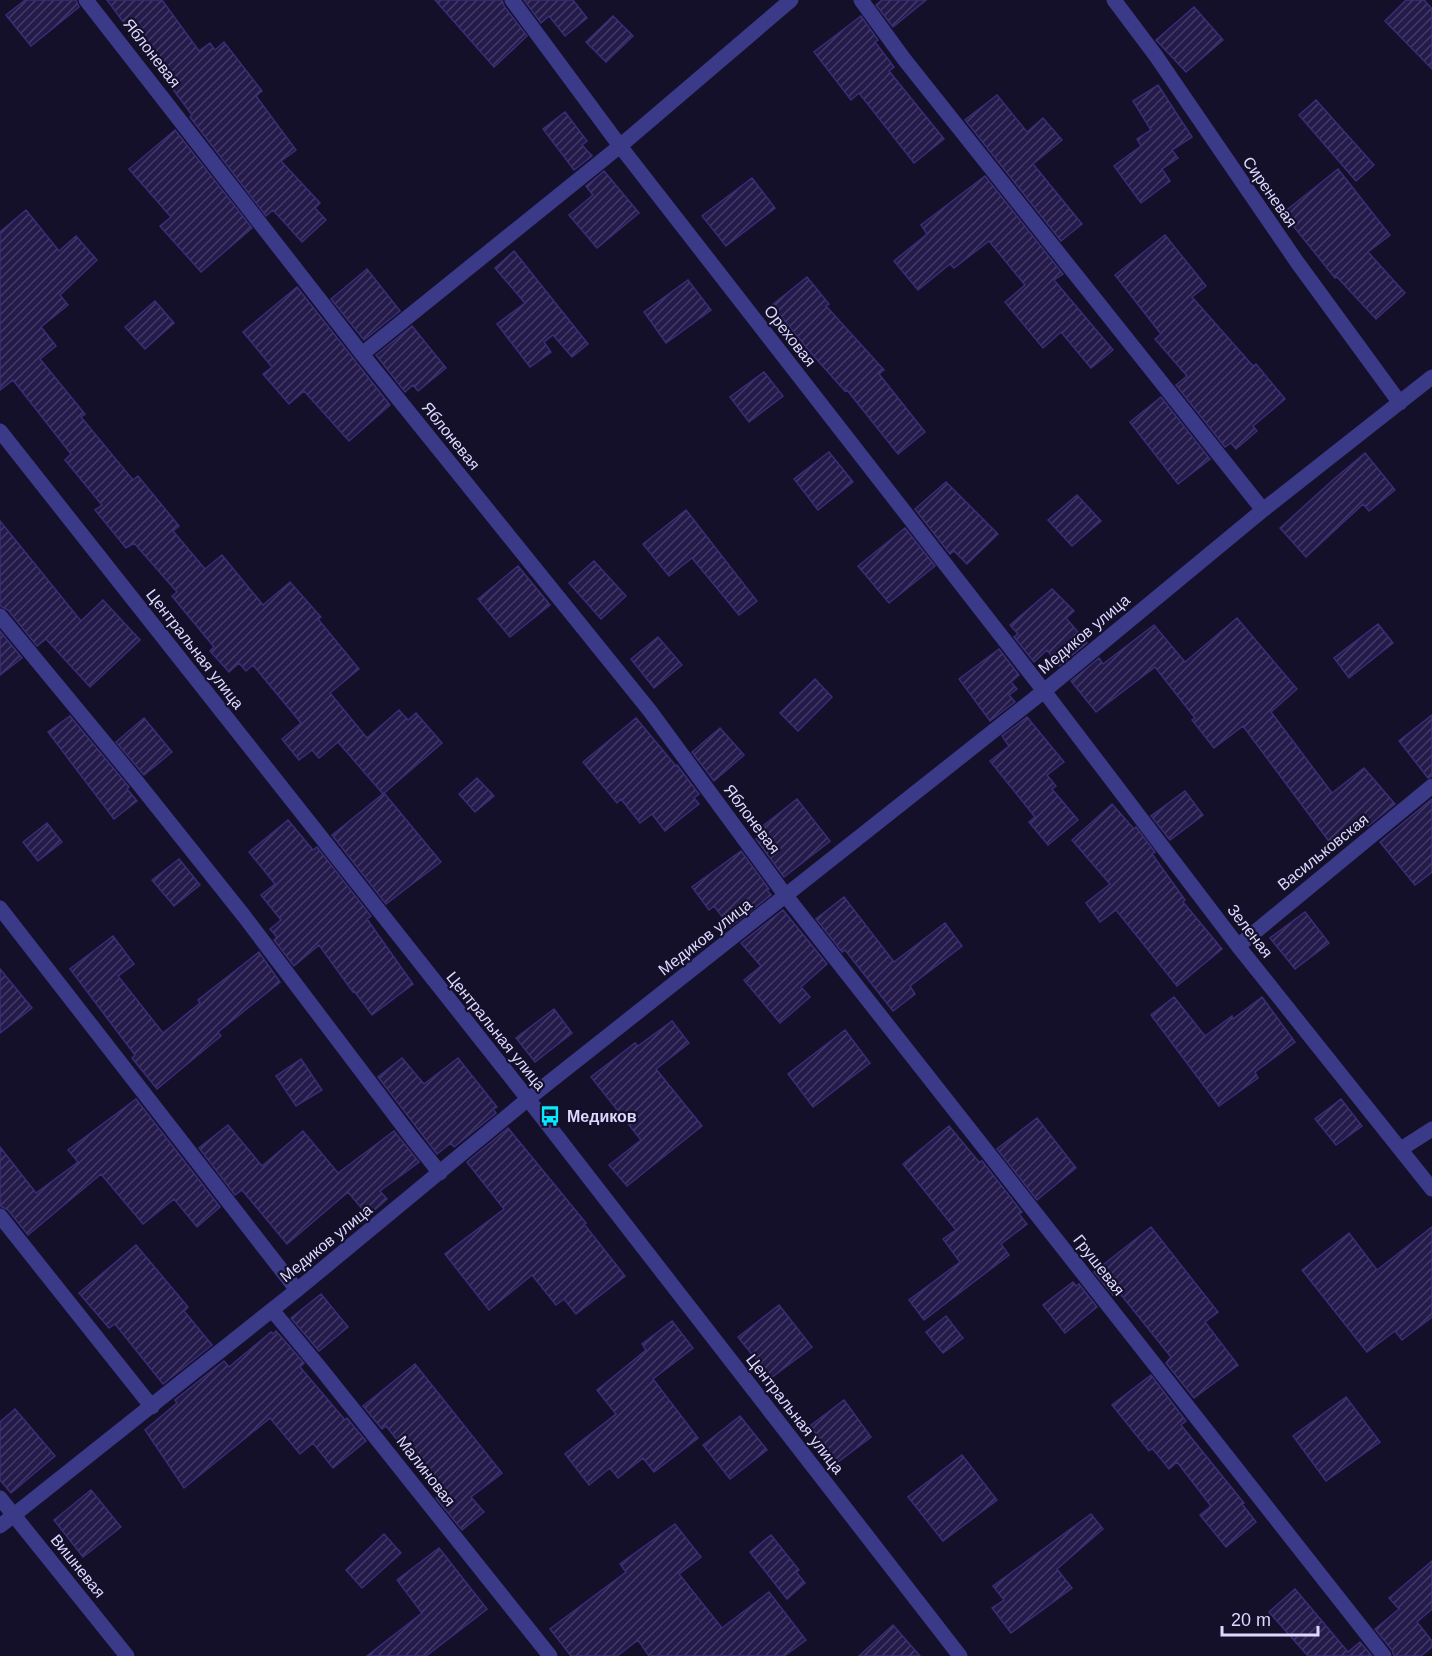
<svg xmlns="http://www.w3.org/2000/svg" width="1432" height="1656" font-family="Arial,sans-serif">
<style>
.building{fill:url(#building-hatch);stroke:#3a2d77;stroke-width:1.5}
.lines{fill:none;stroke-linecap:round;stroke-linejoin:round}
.minor{stroke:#3b3a89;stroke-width:15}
.labels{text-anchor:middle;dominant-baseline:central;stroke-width:4.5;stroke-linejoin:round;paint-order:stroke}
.street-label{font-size:16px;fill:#dcd8ff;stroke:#141029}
.poi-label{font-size:16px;font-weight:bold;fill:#dcd8ff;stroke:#141029;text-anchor:start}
</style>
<defs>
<pattern id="building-hatch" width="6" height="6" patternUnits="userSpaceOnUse" patternTransform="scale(1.5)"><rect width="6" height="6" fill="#241b4b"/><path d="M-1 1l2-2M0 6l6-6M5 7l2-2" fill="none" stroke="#433b66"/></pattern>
</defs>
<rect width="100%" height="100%" fill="#141029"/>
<path class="building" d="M25 0H76L79 7 31 46 6 15Z
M107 0H162L199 51 210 43 215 50 224 42 262 91 256 96 296 150 281 161 320 203 315 208 326 220 302 242 273 210 266 216 190 117 192 115Z
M435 0H502L504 6 527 36 494 67Z
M524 0H573L587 18 565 36 549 16 541 23Z
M882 0H926L893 27 876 5Z
M1406 0H1424L1432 9V69L1385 21Z
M1194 7 1223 40 1186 72 1156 40Z
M613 16 633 36 606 62 586 42Z
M861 16 878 40 875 42 894 67 889 71 944 139 914 163 859 93 851 100 814 52Z
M1158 85 1192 137 1172 150 1178 158 1162 169 1170 181 1141 203 1114 166 1141 146 1137 139 1151 130 1133 101Z
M997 95 1027 132 1043 118 1062 140 1033 164 1082 224 1061 241 965 120Z
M1316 100 1374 165 1356 181 1299 115Z
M565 112 587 141 582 145 592 156 574 170 543 129Z
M175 130 252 228 201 272 160 226 171 217 129 169Z
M1338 169 1390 235 1368 252 1405 293 1376 319 1337 277 1335 278 1283 213Z
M604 171 639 213 597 248 569 215 593 195 586 186Z
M985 176 1063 274 1054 280 1113 350 1091 368 1061 332 1043 348 1005 302 1025 285 989 241 954 268 950 264 918 290 894 261 927 234 921 225Z
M752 178 775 208 726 246 702 216Z
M26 210 59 251 76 236 97 260 60 295 68 305 41 327 56 346 40 359 85 414 81 417 133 480 138 476 179 526 173 531 205 569 222 555 263 605 290 582 321 617 318 619 359 669 330 693 367 738 399 710 408 720 416 713 442 743 383 794 338 742 319 758 312 750 299 760 282 739 301 723 253 665 246 671 239 663 229 672 210 651 214 647 172 596 177 592 134 543 126 548 95 510 102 505 65 460 71 454 13 380 0 390V232Z
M1165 235 1206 286 1192 297 1253 366 1256 364 1285 399 1253 426 1257 431 1236 449 1231 443 1225 447 1176 385 1187 376 1155 339 1161 334 1115 275Z
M514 251 588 344 572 357 553 335 544 342 551 352 530 367 497 324 525 303 495 268Z
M367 269 400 311 364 340 331 299Z
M807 277 829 304 826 306 884 370 879 374 925 432 898 454 847 390 845 391 811 353 772 305Z
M688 280 711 310 666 343 644 312Z
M297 287 390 405 349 441 304 391 289 404 263 374 272 367 243 332Z
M155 301 174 323 145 349 125 327Z
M412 326 446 368 418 391 413 385 405 392 376 355Z
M764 372 783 396 749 422 730 397Z
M1161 397 1210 459 1178 484 1130 422Z
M829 452 853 482 818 510 794 479Z
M1365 453 1395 490 1369 511 1363 504 1306 557 1280 528 1334 479Z
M946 482 998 534 967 564 954 551 950 554 915 509Z
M1077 495 1101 521 1072 546 1048 520Z
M686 510 757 601 739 615 692 558 669 576 643 544Z
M0 521 81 621 103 600 140 640 90 687 46 639 37 646 8 610 0 606Z
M905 528 935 566 889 603 858 566Z
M594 561 626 596 601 619 569 583Z
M518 566 550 605 510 637 478 599Z
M1052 589 1074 611 1066 618 1087 643 1059 666 1047 650 1034 662 1014 637 1018 634 1010 625Z
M1237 618 1297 689 1271 712 1332 793 1364 768 1395 804 1368 826 1363 821 1331 844 1243 726 1214 748 1192 720 1195 718 1155 667 1096 712 1071 681 1099 658 1103 664 1154 625 1185 662Z
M1378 624 1393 643 1349 678 1334 658Z
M0 631 22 658 0 675Z
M658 637 682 665 654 688 631 659Z
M999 649 1019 675 1011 682 1017 689 1009 695 1015 702 990 721 959 679Z
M815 679 832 697 798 731 780 713Z
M1432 715V776L1428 778 1399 741Z
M70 716 129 787 127 789 137 801 114 819 48 732Z
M1027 717 1064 762 1047 775 1056 786 1052 789 1078 820 1048 845 1029 822 1035 817 990 761 1009 746 1002 736Z
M144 718 172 752 144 775 116 742Z
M636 718 676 766 677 765 699 794 694 798 699 804 665 831 652 814 640 823 621 799 617 803 583 762Z
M720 728 744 755 714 781 692 752Z
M477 778 494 796 475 812 459 794Z
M1185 791 1203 815 1170 840 1151 816Z
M384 793 441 862 386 904 332 835Z
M797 799 830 841 784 877 756 839 764 834 759 829Z
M1432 799V872L1415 885 1380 842Z
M1112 804 1134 829 1136 827 1155 852 1152 854 1185 900 1183 902 1222 949 1177 986 1116 910 1100 922 1086 903 1110 884 1072 840Z
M288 820 313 850 317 847 371 916 367 919 413 984 372 1015 354 991 353 992 319 945 294 966 274 940 277 937 270 929 281 920 261 895 275 884 249 852Z
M47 823 62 842 38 861 23 842Z
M741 851 769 889 767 890 771 895 730 927 714 906 709 910 692 887Z
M179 859 200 885 174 906 152 880Z
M844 897 894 962 945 923 962 946 910 986 915 994 893 1011 845 950 842 952 816 919Z
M783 910 827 964 801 987 810 997 780 1023 744 980 761 966 741 943Z
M1305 912 1329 943 1295 969 1270 938Z
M113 936 134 964 118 976 163 1033 200 1003 198 1000 259 952 280 982 218 1032 221 1036 157 1089 132 1058 135 1055 70 969Z
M0 969 32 1008 0 1033Z
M1174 997 1205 1036 1232 1016 1233 1019 1262 997 1295 1042 1255 1072 1258 1078 1219 1106 1151 1015Z
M554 1009 572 1033 535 1062 516 1038Z
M672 1021 689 1043 656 1069 702 1126 627 1186 609 1165 641 1140 591 1077 635 1043 638 1046Z
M845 1030 870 1063 813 1107 788 1074Z
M402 1058 424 1084 458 1058 497 1107 493 1109 496 1113 454 1147 451 1143 437 1154 378 1077Z
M301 1059 322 1090 296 1106 276 1076Z
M136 1099 220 1207 197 1227 174 1199 143 1224 101 1174 28 1235 8 1210 0 1206V1147L36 1193 78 1162 68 1150Z
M1341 1099 1362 1126 1336 1145 1315 1119Z
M1037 1118 1076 1168 1037 1200 997 1149Z
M228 1125 262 1166 303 1131 338 1173 394 1131 419 1162 380 1191 387 1199 368 1216 348 1192 287 1244 242 1190 235 1195 199 1148Z
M949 1126 979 1162 982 1161 1022 1212 1019 1214 1027 1224 1001 1244 1009 1255 924 1320 909 1300 960 1262 943 1239 956 1230 903 1164Z
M508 1128 586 1223 584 1224 625 1276 576 1314 564 1299 556 1305 532 1275 489 1310 445 1254 504 1209 467 1162Z
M1151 1227 1218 1312 1205 1322 1238 1365 1194 1398 1166 1363 1171 1357 1118 1291 1113 1295 1094 1272Z
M1432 1227V1317L1402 1340 1395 1331 1367 1352 1302 1270 1349 1233 1377 1270Z
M136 1245 188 1307 184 1311 212 1345 163 1384 115 1324 109 1328 79 1293Z
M1073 1282 1076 1286 1079 1284 1097 1307 1065 1333 1043 1305Z
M321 1294 348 1327 319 1351 291 1318Z
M779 1305 812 1347 771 1378 738 1337Z
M946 1316 963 1338 943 1353 926 1332Z
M672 1321 693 1348 653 1379 698 1438 654 1472 643 1458 618 1478 610 1468 589 1485 565 1454 616 1414 597 1390 646 1350 642 1344Z
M276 1331 304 1363 300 1367 345 1420 347 1418 366 1441 333 1468 313 1443 300 1454 270 1418 184 1488 145 1430 177 1403 175 1400 224 1361 229 1367 271 1332 273 1334Z
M415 1364 502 1473 471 1497 484 1512 462 1530 436 1498 441 1494 386 1426 382 1429 363 1406Z
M1151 1375 1186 1421 1181 1425 1244 1503 1242 1504 1256 1522 1226 1547 1200 1515 1211 1506 1177 1462 1169 1469 1152 1448 1149 1451 1112 1405Z
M1346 1397 1380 1442 1326 1481 1293 1436Z
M844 1400 871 1437 838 1462 810 1426Z
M15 1409 55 1456 11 1493 0 1480V1422Z
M740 1416 767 1450 730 1479 703 1445Z
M962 1455 997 1500 943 1541 908 1497Z
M91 1490 121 1527 83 1557 54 1520Z
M1091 1514 1103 1529 1057 1569 1072 1588 1011 1633 992 1608 1004 1600 993 1586Z
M675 1524 701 1557 679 1574 722 1628 769 1592 806 1640 784 1656H649L638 1640 617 1656H571L550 1629 626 1572 620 1564Z
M384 1534 401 1553 362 1588 346 1570Z
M771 1535 799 1570 796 1572 805 1583 787 1599 750 1552Z
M439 1548 487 1609 426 1656H367L422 1613 397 1580Z
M1432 1561V1609L1417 1622 1432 1641V1647L1421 1656H1394L1392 1650 1375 1629 1399 1609 1389 1598Z
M1295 1589 1348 1652 1360 1642 1372 1656H1308L1269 1612Z
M893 1625 920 1656H859Z"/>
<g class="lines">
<path class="minor" d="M86 0 362 354 650 711 786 896 1384 1656
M512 0 620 146 1044 691 1238 946 1432 1189
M861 0 904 59 1263 510
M1114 0 1156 56 1297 262 1400 403
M362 354 620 146 791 0
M0 431 528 1099 960 1656
M0 616 138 783 244 916 412 1138 440 1173
M0 908 297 1290
M1238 946 1432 786
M1401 1149 1432 1129
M0 1216 152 1407
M272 1310 321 1369 550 1656
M0 1498 127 1656
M0 1526 297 1290 528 1099 1044 691 1263 510 1432 377"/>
</g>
<defs>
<g id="bus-bare" transform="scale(1.62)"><path d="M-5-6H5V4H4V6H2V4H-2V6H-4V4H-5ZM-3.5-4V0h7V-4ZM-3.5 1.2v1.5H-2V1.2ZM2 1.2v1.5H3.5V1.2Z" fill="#04ebff" stroke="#141029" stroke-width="2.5" paint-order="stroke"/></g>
</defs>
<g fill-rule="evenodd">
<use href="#bus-bare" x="550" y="1116"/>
</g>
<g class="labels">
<g class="street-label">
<text transform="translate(152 53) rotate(52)">Яблоневая</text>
<text transform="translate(1270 192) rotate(55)">Сиреневая</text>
<text transform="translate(790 336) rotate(52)">Ореховая</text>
<text transform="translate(451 436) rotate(51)">Яблоневая</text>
<text transform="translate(1084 634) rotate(-40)">Медиков улица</text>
<text transform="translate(195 649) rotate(52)">Центральная улица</text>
<text transform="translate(752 819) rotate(53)">Яблоневая</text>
<text transform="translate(1323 852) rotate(-39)">Васильковская</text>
<text transform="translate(1250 931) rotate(52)">Зеленая</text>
<text transform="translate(705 937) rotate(-38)">Медиков улица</text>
<text transform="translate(496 1031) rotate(51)">Центральная улица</text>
<text transform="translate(326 1243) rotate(-39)">Медиков улица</text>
<text transform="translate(1099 1265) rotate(52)">Грушевая</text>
<text transform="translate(795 1414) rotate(52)">Центральная улица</text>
<text transform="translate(426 1471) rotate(52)">Малиновая</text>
<text transform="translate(78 1566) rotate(51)">Вишневая</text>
</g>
<g class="poi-label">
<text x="567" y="1116">Медиков</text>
</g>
</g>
<path d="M1222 1626v9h96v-9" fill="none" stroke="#dcd8ff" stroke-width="3"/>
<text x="1231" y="1626" font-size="18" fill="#dcd8ff" stroke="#141029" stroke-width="4.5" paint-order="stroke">20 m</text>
</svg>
